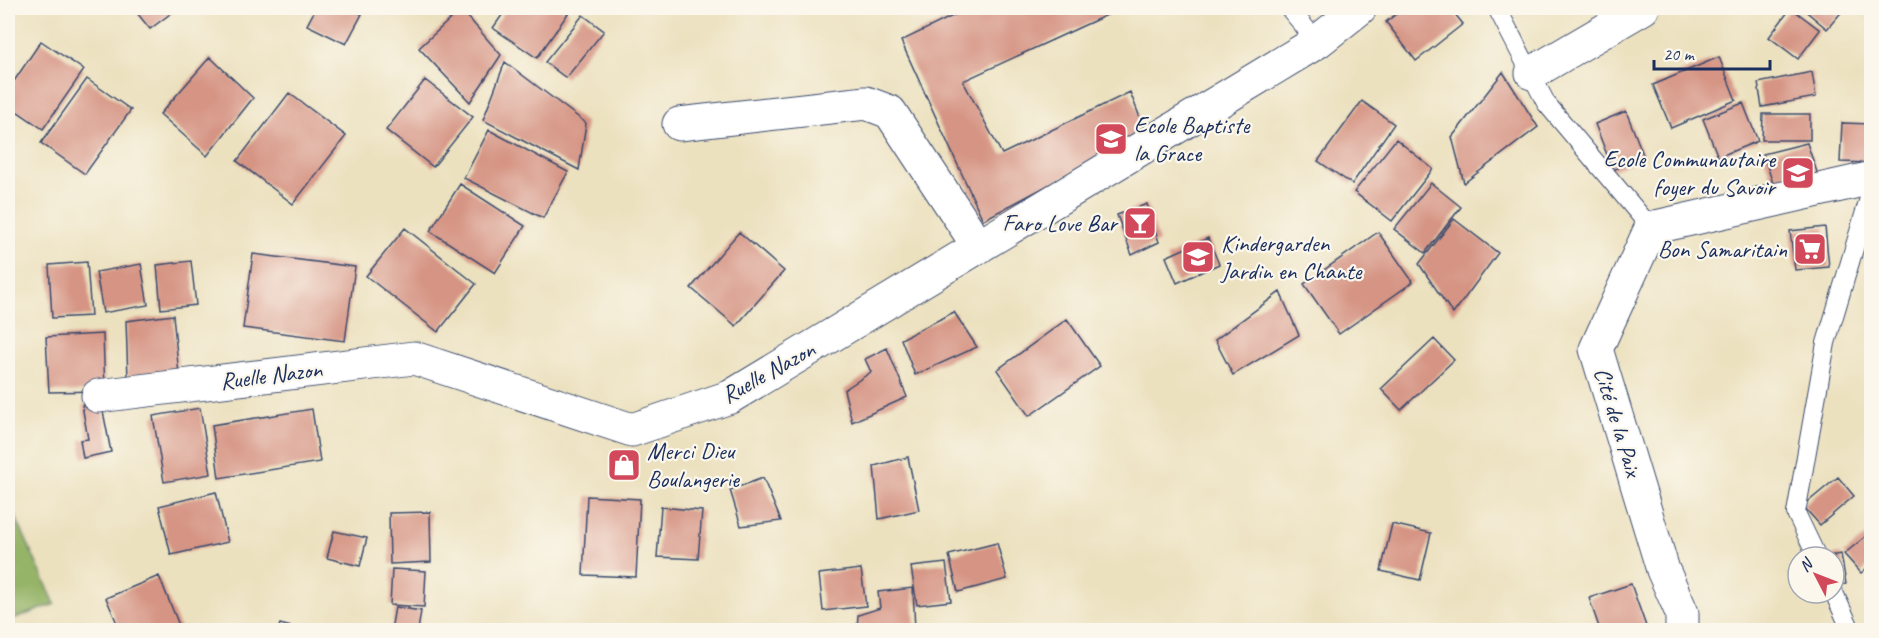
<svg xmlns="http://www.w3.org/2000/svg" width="1879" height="638" font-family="Caveat,sans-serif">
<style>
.forest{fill:#95b467;stroke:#587262;stroke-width:1.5}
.building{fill:#d69484}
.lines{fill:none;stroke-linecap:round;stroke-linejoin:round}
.service-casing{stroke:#3a4a6d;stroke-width:20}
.minor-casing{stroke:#3a4a6d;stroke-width:35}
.service{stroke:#fff;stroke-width:18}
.minor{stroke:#fff;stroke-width:33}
.labels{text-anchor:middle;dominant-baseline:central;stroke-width:4.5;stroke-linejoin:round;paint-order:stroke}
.poi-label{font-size:24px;fill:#1b2f5e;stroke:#fbf7ec;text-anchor:start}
.street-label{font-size:24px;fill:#1b2f5e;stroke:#fbf7ec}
</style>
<rect width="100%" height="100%" fill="#fbf7ec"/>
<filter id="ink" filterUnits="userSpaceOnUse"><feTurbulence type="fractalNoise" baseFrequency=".0167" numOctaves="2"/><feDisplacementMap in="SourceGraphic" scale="12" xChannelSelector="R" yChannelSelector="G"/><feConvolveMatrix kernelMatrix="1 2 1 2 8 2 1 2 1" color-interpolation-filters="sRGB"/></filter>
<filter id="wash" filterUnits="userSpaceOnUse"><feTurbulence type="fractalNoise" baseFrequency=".008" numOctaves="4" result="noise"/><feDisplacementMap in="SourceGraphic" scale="24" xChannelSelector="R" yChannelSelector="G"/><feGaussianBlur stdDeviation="1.35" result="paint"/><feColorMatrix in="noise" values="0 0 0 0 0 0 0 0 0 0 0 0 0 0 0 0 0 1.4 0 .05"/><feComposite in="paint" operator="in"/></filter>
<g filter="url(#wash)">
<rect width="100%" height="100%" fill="#ece1bf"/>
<path class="forest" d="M8 500 55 604 8 621Z"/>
<g id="blocks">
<path class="building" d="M133 8H178L150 29Z
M316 8H348L362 14 346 44 307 25Z
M507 8H562L569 12 537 58 493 28Z
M969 8H1122L963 81 1002 154 1130 92 1146 133 983 220 901 41Z
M1404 8H1450L1463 24 1416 61 1386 22Z
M1791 8 1820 30 1798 59 1769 37Z
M1802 8H1845L1827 29Z
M461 9 501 55 470 102 419 48Z
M583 15 604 31 566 78 545 62Z
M41 41 84 70 43 129 8 105V90Z
M210 57 253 98 207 156 160 114Z
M1719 57 1736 100 1671 128 1653 85Z
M505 62 586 123 579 170 483 120Z
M1503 72 1538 127 1464 183 1452 137Z
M1812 72 1816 97 1762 107 1758 83Z
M87 79 131 110 85 174 41 143Z
M425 80 473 117 433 167 386 130Z
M289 93 346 136 293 204 237 161Z
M1362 101 1394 124 1352 184 1318 161Z
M1743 103 1758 141 1718 157 1703 119Z
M1626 111 1644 157 1613 170 1595 124Z
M1763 114H1810V140H1762Z
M1842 123 1872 124V163L1840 162Z
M489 130 568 172 543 218 464 178Z
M1396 139 1433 169 1392 221 1354 192Z
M1807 143 1819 178 1776 192 1763 154Z
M1431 183 1461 207 1425 253 1394 229Z
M460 184 525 226 495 273 430 231Z
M1147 204 1159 242 1132 255 1117 215Z
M1454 219 1498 253 1453 314 1419 264Z
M1825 227 1829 267 1795 270 1790 231Z
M405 228 476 284 438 332 366 276Z
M739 232 784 271 736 326 691 288Z
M1378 232 1413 282 1339 334 1304 284Z
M1208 238 1219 264 1177 283 1166 257Z
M253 254 355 267 345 341 243 328Z
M191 261 196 305 161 309 157 265Z
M87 262 91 316 52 318 49 265Z
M141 264 148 305 103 313 96 272Z
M1280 292 1299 335 1233 375 1215 340Z
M954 312 977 347 915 375 901 339Z
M173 315 179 375 128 379 126 321Z
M1067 319 1100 366 1029 416 997 370Z
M103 334 105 391 49 392 46 337Z
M1434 339 1454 360 1401 410 1381 389Z
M887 348 907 397 852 422 844 390 871 372 865 359Z
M101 401 111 452 83 458 80 440 88 439 82 405Z
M200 408 211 474 164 482 153 416Z
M312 409 320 462 219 478 212 425Z
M908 457 919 510 879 519 874 466Z
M1838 477 1854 496 1820 525 1803 506Z
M763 478 781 521 741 526 730 490Z
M216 492 228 542 171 555 159 506Z
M587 496 640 499 636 577 583 575Z
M661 507 702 511 698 559 657 557Z
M430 512 431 562 390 564 389 513Z
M1392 524 1431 533 1420 580 1381 571Z
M334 531 367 538 360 566 327 558Z
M1872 531V564L1861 573 1844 554Z
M997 543 1007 579 958 592 949 555Z
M1841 554 1846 584 1834 586V557L1828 556Z
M946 563 951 601 917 605 911 567Z
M392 569 426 571 424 607 390 605Z
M861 569 866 606 823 611 819 574Z
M159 576 181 630H120L106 598Z
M1631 584 1647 629 1642 630H1600L1589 598Z
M913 588 915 630H857L858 615 880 608 878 592Z
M395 607 421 611 418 630H391Z
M280 624 303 630H278Z"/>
</g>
</g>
<g filter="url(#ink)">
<use href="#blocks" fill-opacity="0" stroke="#3a4a6d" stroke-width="1.5"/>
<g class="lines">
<g class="service-casing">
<path id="service" d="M1289 8 1317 42
M1497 8 1546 103 1651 228
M1817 557 1796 513 1826 343 1872 188
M1834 593 1851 630"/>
</g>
<g class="minor-casing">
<path id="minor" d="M1532 73 1643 8
M679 124 866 103 890 112 979 247
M98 396 414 358 632 430 730 397 1317 42 1360 8
M1682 630V613L1663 570 1596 349 1651 228 1872 178"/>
</g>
<use href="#service" class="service"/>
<use href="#minor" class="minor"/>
</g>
</g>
<defs>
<g id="school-square" transform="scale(1.725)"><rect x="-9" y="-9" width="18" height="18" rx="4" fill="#d1495b" stroke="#fbf7ec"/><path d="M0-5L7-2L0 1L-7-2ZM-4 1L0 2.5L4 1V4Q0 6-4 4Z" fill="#fff"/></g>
<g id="bar-square" transform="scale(1.725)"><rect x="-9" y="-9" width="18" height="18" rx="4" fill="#d1495b" stroke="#fbf7ec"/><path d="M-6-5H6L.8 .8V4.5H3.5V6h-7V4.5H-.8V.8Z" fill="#fff"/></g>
<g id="supermarket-square" transform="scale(1.725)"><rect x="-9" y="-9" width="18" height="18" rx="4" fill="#d1495b" stroke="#fbf7ec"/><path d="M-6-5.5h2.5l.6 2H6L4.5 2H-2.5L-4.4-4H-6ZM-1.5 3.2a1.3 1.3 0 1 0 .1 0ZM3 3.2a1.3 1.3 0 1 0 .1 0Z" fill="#fff"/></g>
<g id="shop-square" transform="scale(1.725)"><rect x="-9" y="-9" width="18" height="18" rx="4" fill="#d1495b" stroke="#fbf7ec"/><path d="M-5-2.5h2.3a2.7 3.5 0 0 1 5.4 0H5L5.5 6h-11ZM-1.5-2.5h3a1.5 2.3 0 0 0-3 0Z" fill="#fff"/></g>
</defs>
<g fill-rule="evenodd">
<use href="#school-square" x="1111" y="139"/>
<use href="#school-square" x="1798" y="173"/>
<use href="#bar-square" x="1140" y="223"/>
<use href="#supermarket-square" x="1810" y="249"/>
<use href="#school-square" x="1198" y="257"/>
<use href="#shop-square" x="624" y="465"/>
</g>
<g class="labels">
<g class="poi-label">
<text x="1134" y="125">Ecole Baptiste<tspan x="1134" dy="28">la Grace</tspan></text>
<text x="1775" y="159" text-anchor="end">Ecole Communautaire<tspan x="1775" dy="28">foyer du Savoir</tspan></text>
<text x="1117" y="223" text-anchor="end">Faro Love Bar</text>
<text x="1221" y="243">Kindergarden<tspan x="1221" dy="28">Jardin en Chante</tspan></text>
<text x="1787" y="249" text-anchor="end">Bon Samaritain</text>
<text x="647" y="451">Merci Dieu<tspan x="647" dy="28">Boulangerie</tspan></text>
</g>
<g class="street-label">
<text transform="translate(768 372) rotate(-29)">Ruelle Nazon</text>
<text transform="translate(271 375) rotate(-7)">Ruelle Nazon</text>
<text transform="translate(1618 422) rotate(73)">Cité de la Paix</text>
</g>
</g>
<rect width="1879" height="638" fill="none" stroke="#fbf7ec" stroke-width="30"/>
<g transform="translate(1816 575) rotate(312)"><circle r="28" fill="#fbf7ec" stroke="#a1a7b3" stroke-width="1.5"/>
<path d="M0-4.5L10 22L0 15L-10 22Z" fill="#d1495b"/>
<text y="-9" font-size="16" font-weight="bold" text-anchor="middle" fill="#1b2f5e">N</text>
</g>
<path d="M1654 60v9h116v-9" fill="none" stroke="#1b2f5e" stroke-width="3"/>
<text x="1663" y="60" font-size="18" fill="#1b2f5e" stroke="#fbf7ec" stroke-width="4.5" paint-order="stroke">20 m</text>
</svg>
